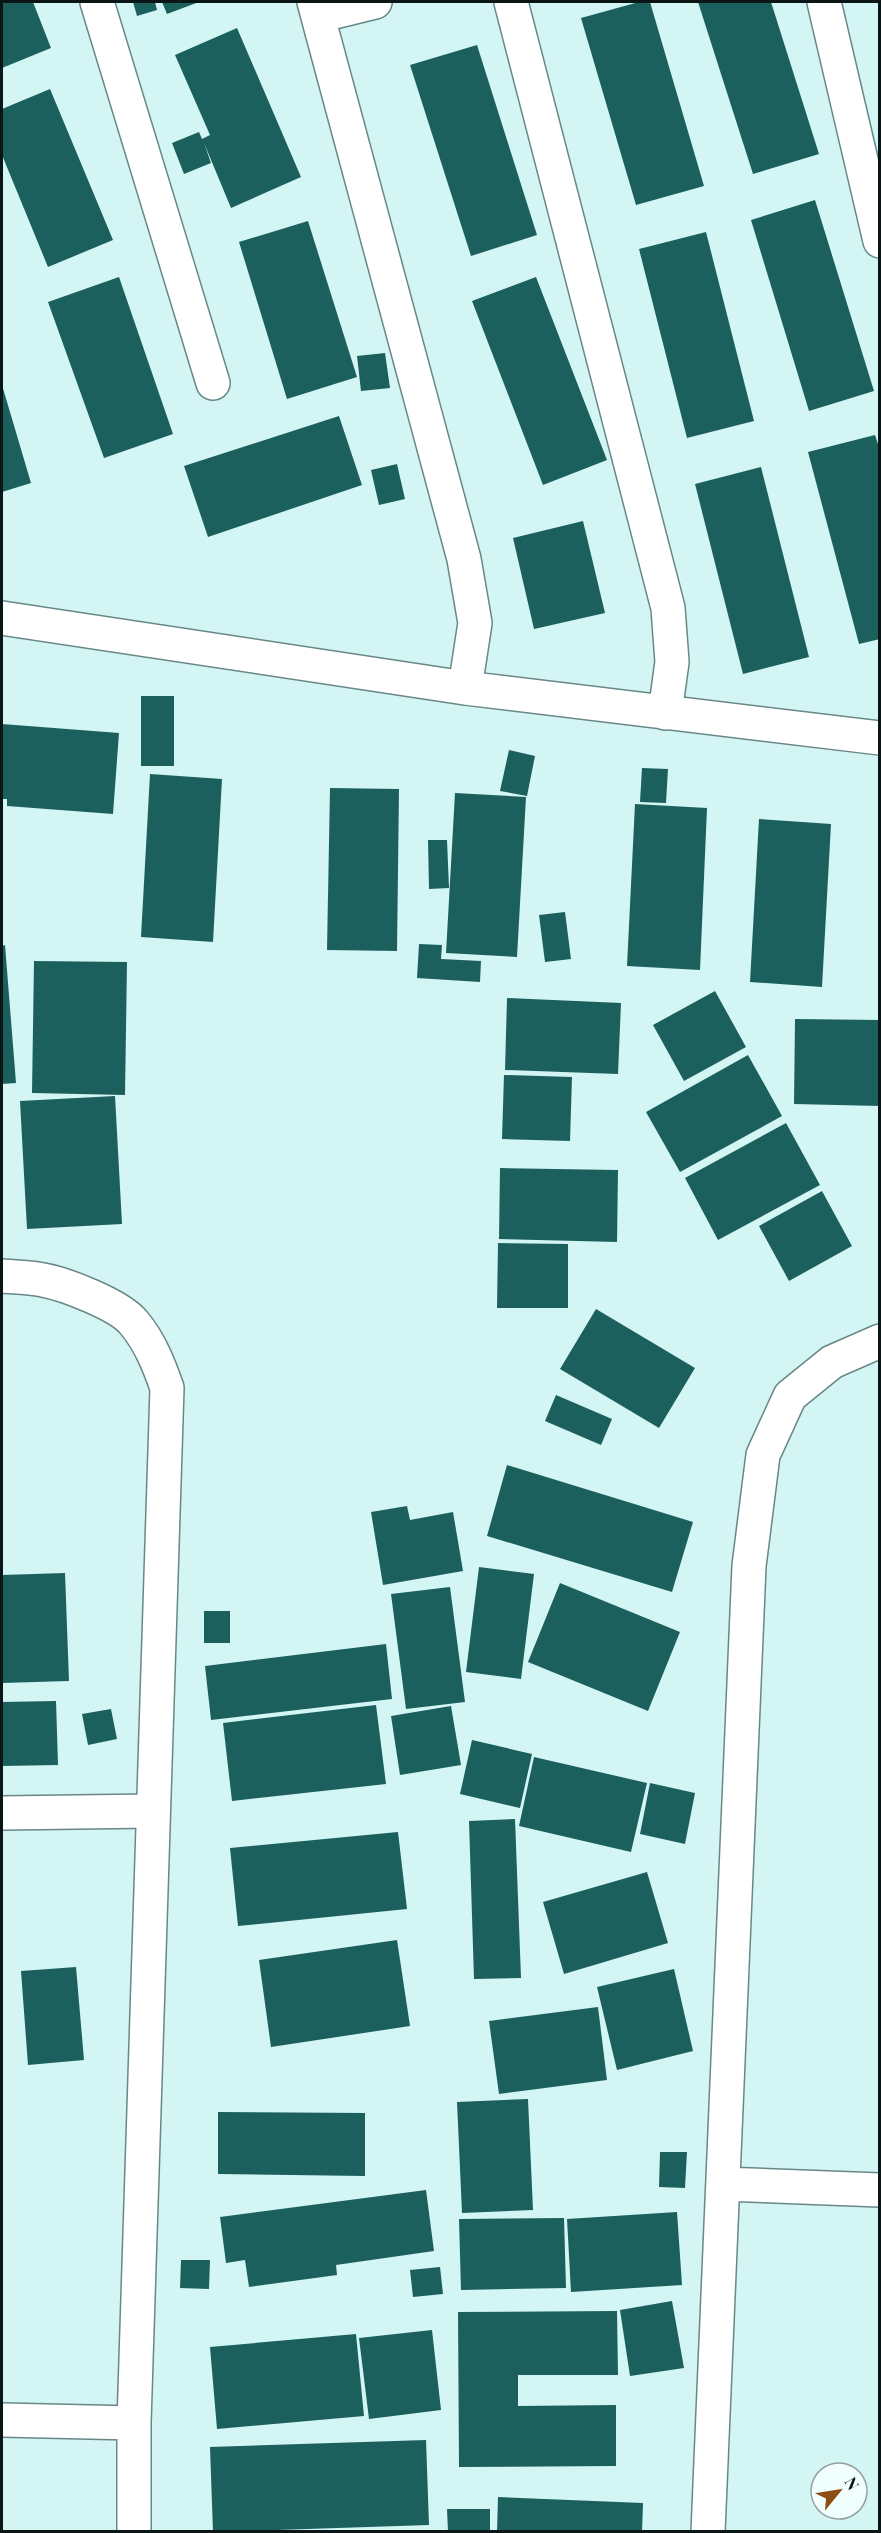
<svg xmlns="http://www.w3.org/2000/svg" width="881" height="2533" font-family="'Playfair Display',serif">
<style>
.building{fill:#1c605e}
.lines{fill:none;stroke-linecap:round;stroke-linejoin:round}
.minor-casing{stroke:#688887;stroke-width:36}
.minor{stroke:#fff;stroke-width:33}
</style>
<rect width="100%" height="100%" fill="#d3f5f4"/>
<path class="building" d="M2 2H33L51 48 2 68Z
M133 2H155L157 10 137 16Z
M162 2H199L167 14Z
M639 2H650L704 186 636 205 581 18Z
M698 2H771L819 154 753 174Z
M237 28 301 177 231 208 204 143 211 163 184 174 172 143 199 132 202 139 210 135 175 55Z
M477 45 537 235 471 256 410 65Z
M50 89 113 240 48 267 2 155V109Z
M815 200 874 391 809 411 751 220Z
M308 221 357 377 287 399 239 242Z
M706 232 754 421 687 438 639 249Z
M119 277 173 434 104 458 48 302Z
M536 277 607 460 543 485 472 301Z
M385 353 390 388 361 391 357 356Z
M2 385 31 483 2 492Z
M339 416 362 485 208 537 184 466Z
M875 435 880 450V639L859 644 808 452Z
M397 464 405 499 379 505 371 470Z
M761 467 809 657 743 674 695 484Z
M583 521 605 613 534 629 513 538Z
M141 696H174V766H141Z
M2 724 119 733 113 814 7 806V799H2Z
M509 750 535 756 527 796 500 791Z
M642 768 668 769 666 803 640 802Z
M150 774 222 779 213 942 141 937Z
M330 788 399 789 397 951 327 950Z
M455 793 526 797 517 957 446 953Z
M635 804 707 808 700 970 627 966Z
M759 819 831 824 822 987 750 982Z
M428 840H447L449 888 429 889Z
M565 912 571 959 545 962 539 915Z
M419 944 442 945 441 959 481 961 480 982 417 978Z
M5 945 16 1083 2 1084V946Z
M34 961 127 962 125 1095 32 1093Z
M715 991 746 1047 684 1081 653 1025Z
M507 998 621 1003 618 1074 505 1070Z
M795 1019 880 1020V1106L794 1104Z
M748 1055 782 1116 680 1172 646 1112Z
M504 1075 572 1077 570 1141 502 1139Z
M115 1096 122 1224 27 1229 20 1101Z
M786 1123 820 1185 718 1240 685 1178Z
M500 1168 618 1170 617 1242 499 1239Z
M822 1191 852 1246 789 1281 759 1226Z
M498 1243 568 1244V1308H497Z
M596 1309 695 1368 659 1428 560 1369Z
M556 1395 612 1419 601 1445 545 1421Z
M507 1465 693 1522 672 1592 487 1536Z
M407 1506 410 1520 453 1512 463 1571 383 1585 371 1512Z
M479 1567 534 1574 521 1679 466 1672Z
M65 1573 69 1681 2 1683V1575Z
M560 1583 680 1632 648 1711 528 1662Z
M450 1587 465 1702 406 1709 391 1594Z
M204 1611H230V1643H204Z
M386 1644 392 1699 211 1720 205 1666Z
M56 1701 58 1765 2 1766V1702Z
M376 1705 386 1784 232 1801 223 1723Z
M451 1706 461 1765 400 1775 391 1716Z
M111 1709 117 1739 88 1745 82 1714Z
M472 1740 532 1754 520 1808 460 1794Z
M534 1757 647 1783 631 1852 519 1826Z
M650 1783 695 1793 685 1844 640 1834Z
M515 1819 521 1978 474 1979 469 1821Z
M398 1832 407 1909 238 1926 230 1848Z
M647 1872 668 1943 564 1974 543 1902Z
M397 1940 410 2026 271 2047 259 1960Z
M76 1967 84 2060 28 2065 21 1971Z
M674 1969 693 2051 617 2070 597 1987Z
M598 2007 607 2080 499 2094 489 2021Z
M528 2099 533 2210 462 2213 457 2102Z
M218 2112 365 2113V2176L218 2174Z
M660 2152H687L685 2188 659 2187Z
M426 2190 434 2251 336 2265 337 2275 249 2287 245 2260 226 2263 220 2217Z
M677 2212 682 2285 571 2292 567 2219Z
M564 2218 566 2288 461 2290 459 2219Z
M181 2260H210L209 2289 180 2288Z
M440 2267 443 2294 413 2297 410 2270Z
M672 2301 684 2368 630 2376 620 2310Z
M617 2311 618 2375H518V2406L616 2405V2466L459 2467 458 2312Z
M432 2330 441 2410 369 2419 359 2338Z
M356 2334 364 2416 217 2429 210 2347Z
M426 2440 429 2525 213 2532 210 2447Z
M498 2497 643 2503 642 2532H497Z
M447 2509H490V2532H448Z"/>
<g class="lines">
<g class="minor-casing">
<path id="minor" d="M97 2 213 383
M314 2 464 559 475 623 465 688
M511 2 668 608 672 662 665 713
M824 2 880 241
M318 16 375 2
M2 618 465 688 880 738
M2 1276C15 1277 30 1277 43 1280 65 1284 120 1305 134 1323 150 1342 159 1365 167 1388L134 2423V2532
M2 1813 152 1811
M723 2184 880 2190
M2 2420 134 2423
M708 2532 749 1566 763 1455 790 1396 832 1362 880 1341"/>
</g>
<use href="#minor" class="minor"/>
</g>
<rect width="881" height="2533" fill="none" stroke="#0a1616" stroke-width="6"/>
<g transform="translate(839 2491) rotate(60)"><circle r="28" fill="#f0fefd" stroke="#94a1a1" stroke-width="1.5"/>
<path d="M0-4.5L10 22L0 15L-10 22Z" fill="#8c4e12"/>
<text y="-9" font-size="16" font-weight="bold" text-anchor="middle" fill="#0a1616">N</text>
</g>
</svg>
